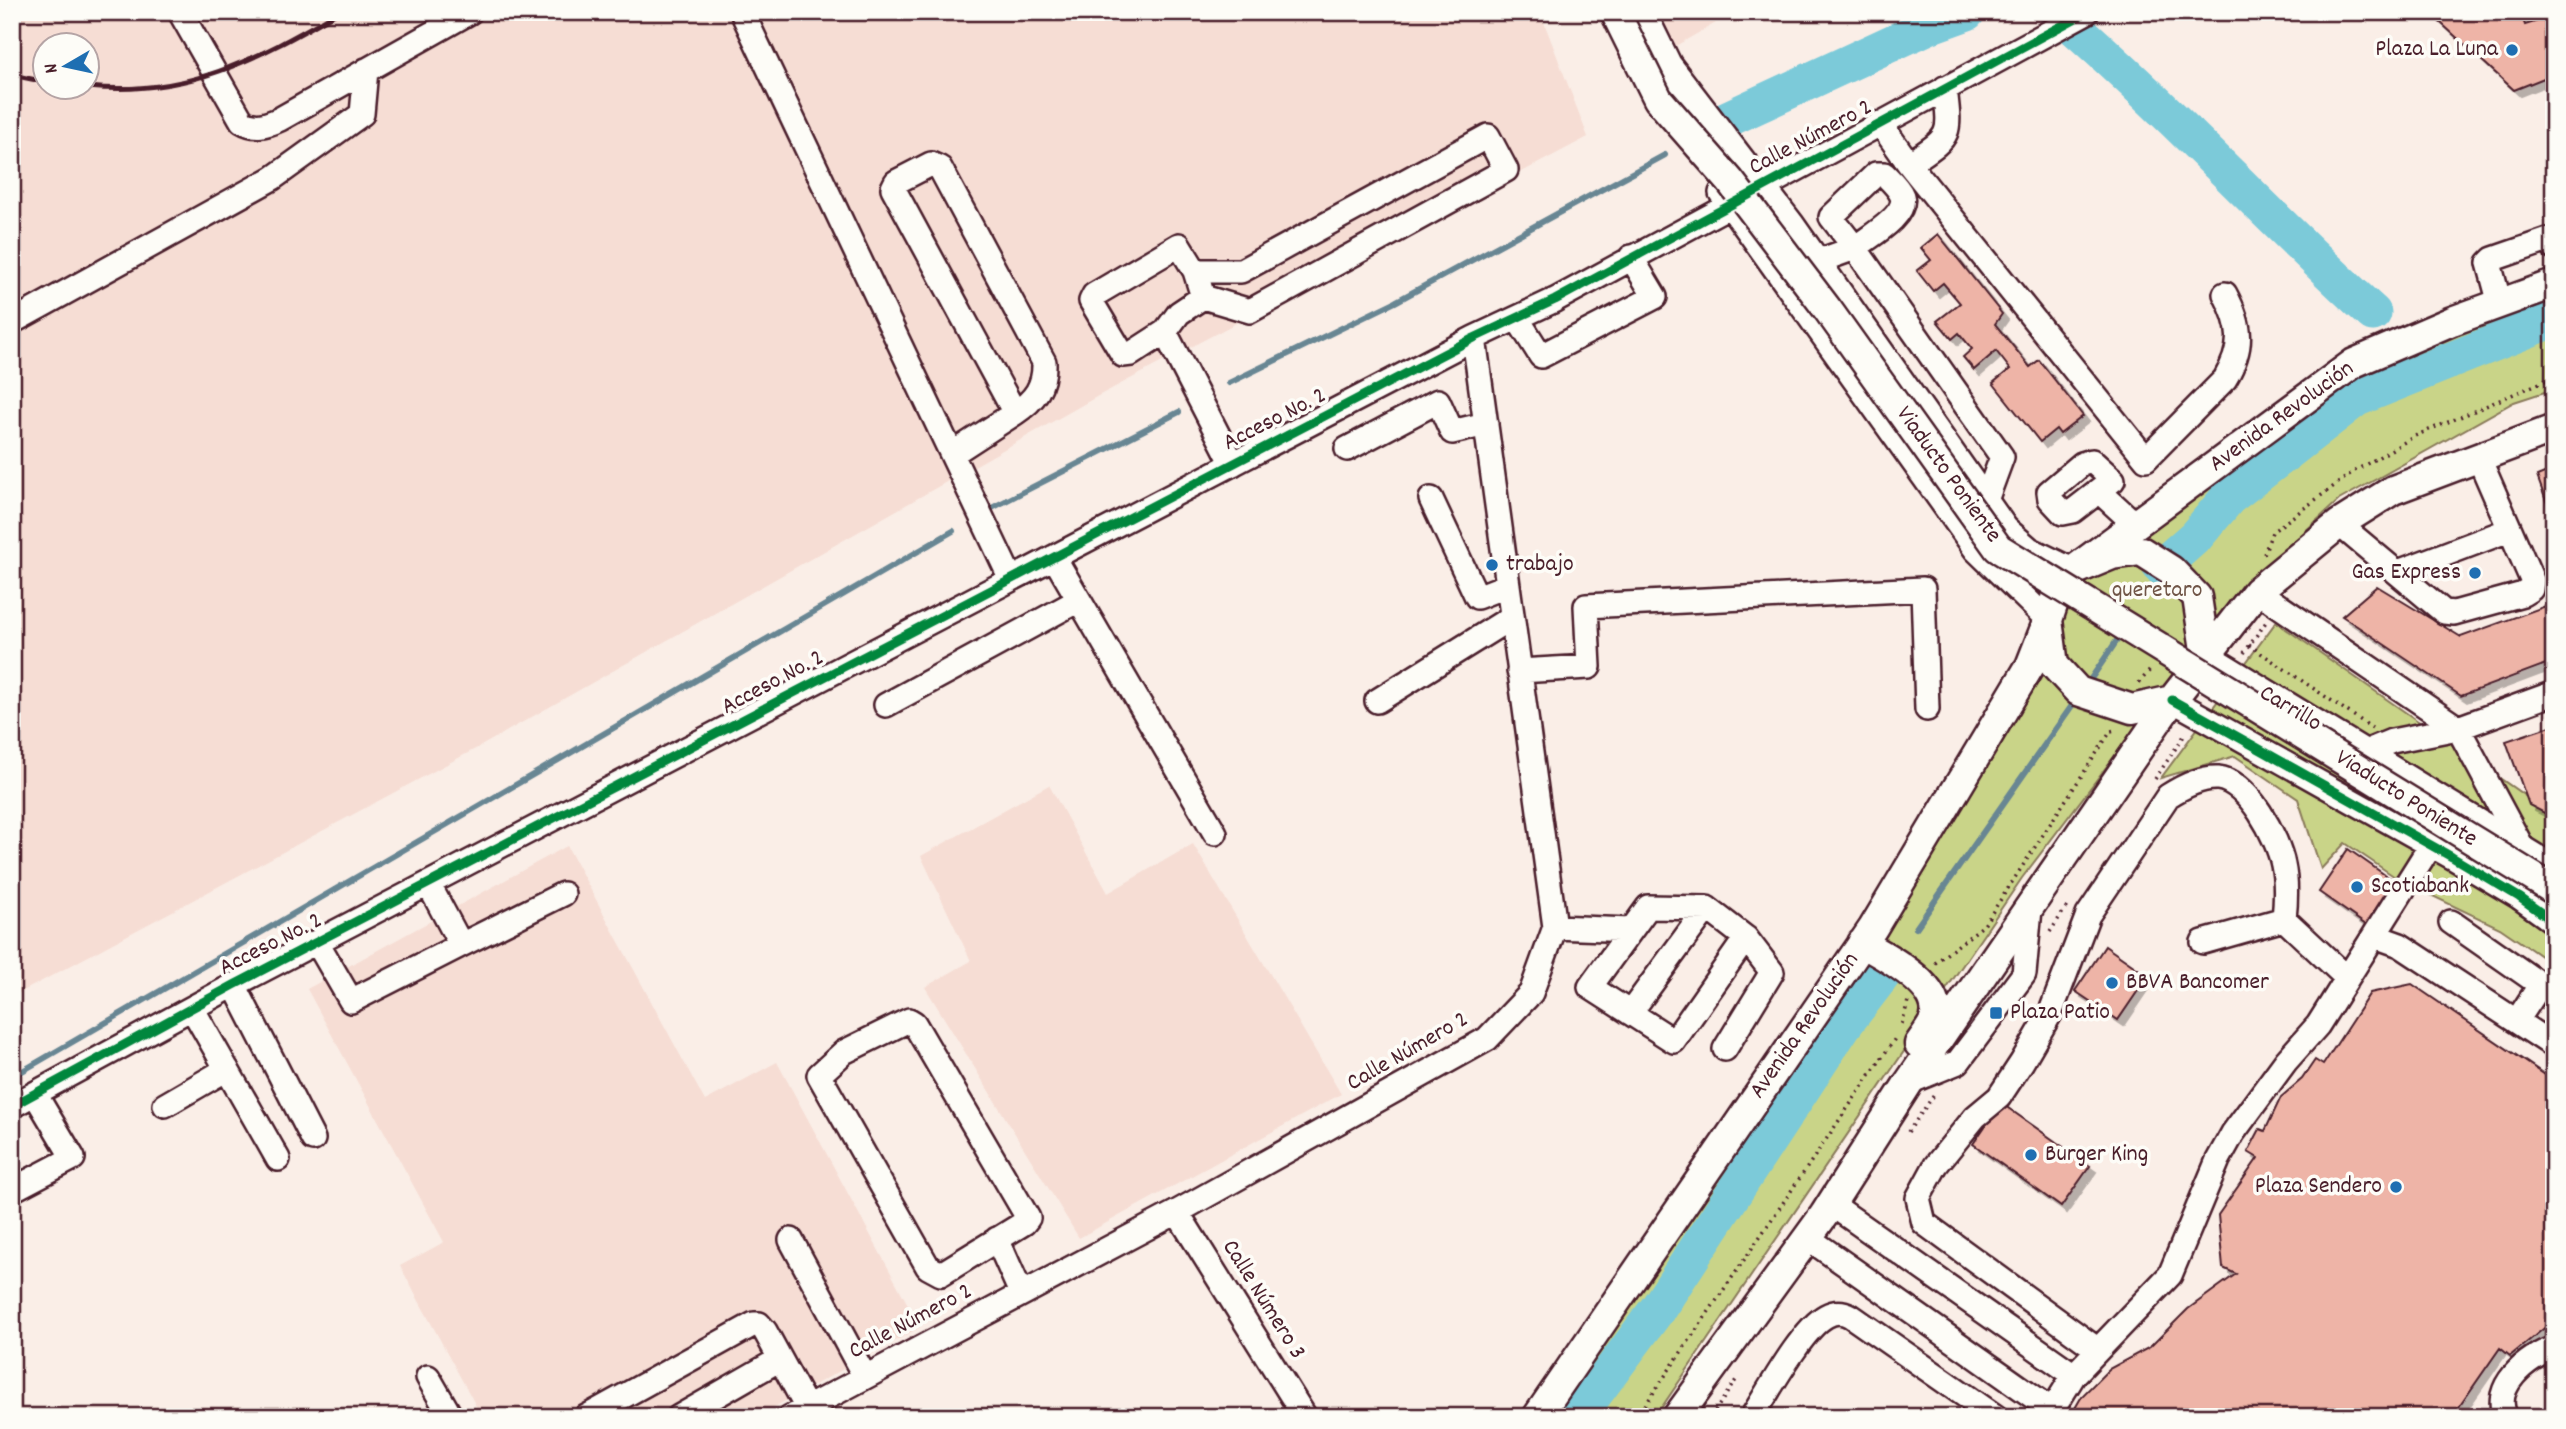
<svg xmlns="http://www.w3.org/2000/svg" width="2566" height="1429" font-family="Dekko,sans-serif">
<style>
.built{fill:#f6ddd4;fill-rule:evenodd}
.green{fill:#c9d488;stroke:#8a7a5a;stroke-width:2}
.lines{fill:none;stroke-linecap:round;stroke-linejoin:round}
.stream{stroke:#678693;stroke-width:6}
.river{stroke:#7bcad9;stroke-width:37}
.building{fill:#eeb4a7;stroke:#4a1f2b;stroke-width:2;filter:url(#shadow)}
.minor-casing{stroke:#4a1f2b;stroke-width:28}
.major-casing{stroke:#4a1f2b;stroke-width:33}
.path{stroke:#4a1f2b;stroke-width:3.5;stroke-dasharray:2 5;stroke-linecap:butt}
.minor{stroke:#fdfcf7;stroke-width:23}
.major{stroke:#fdfcf7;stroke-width:28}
.rail{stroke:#4a1f2b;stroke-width:5}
.major-bridge-casing{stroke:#4a1f2b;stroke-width:33;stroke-linecap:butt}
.major-bridge{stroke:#fdfcf7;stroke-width:28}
.cycleway-casing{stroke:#fdfcf7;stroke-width:13}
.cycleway{stroke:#00873e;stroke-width:9}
.poi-dot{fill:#1f6fb2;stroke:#fdfcf7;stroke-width:2.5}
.labels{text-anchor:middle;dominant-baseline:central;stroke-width:7;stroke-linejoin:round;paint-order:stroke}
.poi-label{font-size:24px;fill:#4a1f2b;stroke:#fdfcf7;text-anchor:start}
.street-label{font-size:24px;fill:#4a1f2b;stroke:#fdfcf7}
.park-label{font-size:24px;fill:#705547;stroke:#fdfcf7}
</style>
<defs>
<filter id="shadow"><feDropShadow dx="6" dy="6" stdDeviation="0" flood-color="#0004"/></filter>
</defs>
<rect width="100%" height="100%" fill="#faeee7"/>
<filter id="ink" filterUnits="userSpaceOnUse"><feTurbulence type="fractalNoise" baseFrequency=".0143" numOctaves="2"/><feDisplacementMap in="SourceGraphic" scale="14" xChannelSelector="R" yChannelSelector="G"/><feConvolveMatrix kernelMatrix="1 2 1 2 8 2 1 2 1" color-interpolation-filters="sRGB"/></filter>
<g filter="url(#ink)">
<path class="built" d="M12 12H1540L1588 137 1098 396 479 747 12 997ZM46 46H88V88H46Z
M1645 12H1735L1665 52Z
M1049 785 1108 893 1193 844 1341 1094 1079 1238 925 987 971 961 921 856Z
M567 846 705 1101 777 1062 920 1327 756 1417H482L400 1266 444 1242 307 989Z"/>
<path class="green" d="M2554 280V389L2514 402 2339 500 2239 592 2022 878 1655 1417H1529L2011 698 2108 544 2315 377Z
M2276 622 2554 816V965L2500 928 2401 881 2345 843 2321 869 2298 799 2235 756 2161 778Z"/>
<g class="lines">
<path class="stream" d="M1229 383 1395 302 1665 155
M988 510 1179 412
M2086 686 2120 636
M1916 928 2078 697
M12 1077 953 531"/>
<path class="river" d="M2057 12C2167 107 2266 215 2373 313
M1723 121 1931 25 1967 12
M2161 567 2196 536 2228 498 2357 398 2554 319
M1577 1417 1659 1307 1843 1026 1883 974"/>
</g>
<path class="building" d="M2429 12H2520L2525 25 2554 16V74L2514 90Z
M1938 234 2002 314 1995 324 2030 367 2039 360 2083 416 2060 434 2056 429 2040 442 1993 383 2010 369 1996 351 1974 370 1963 357 1972 349 1959 333 1952 339 1937 321 1960 303 1943 283 1933 291 1917 271 1931 260 1921 248Z
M2554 469V523L2537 476Z
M2377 586 2461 637 2554 603V661L2461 696 2342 616Z
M2554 725V818L2529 805 2506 741Z
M2348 849 2395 882 2366 925 2319 892Z
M2105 946 2148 976 2118 1020 2075 991Z
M2412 984 2554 1081 2553 1321 2510 1356 2500 1348 2452 1417H2070L2082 1396 2109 1369 2150 1347 2188 1309 2236 1274 2223 1268 2218 1215 2258 1158 2248 1152 2260 1129 2265 1131 2281 1097 2302 1079 2315 1060 2323 1065 2370 993Z
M2001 1103 2090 1166 2061 1207 1973 1144Z"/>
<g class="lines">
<g class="minor-casing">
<path id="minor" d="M180 12 242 121C255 129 267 125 280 119L470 12
M742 12 1011 579
M1945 88C1951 139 1951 135 1909 164L2146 459 2225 379C2244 347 2242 326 2225 294
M1880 123 1909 164
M1876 174H1884C1890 180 1899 188 1902 196 1908 216 1868 237 1855 248L1831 217Z
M1721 193 1976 550 2048 620
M1179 245 1195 271 1203 297 1179 313 1165 332 1131 354 1123 355 1091 301 1094 295Z
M1816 262 1855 248 2002 457 1985 503
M1195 271H1241L1488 136 1506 170 1250 311 1203 297
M2500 304 2489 263 2493 259 2548 240 2554 248
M1517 318 1541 356 1655 297 1631 257
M12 322 273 178 362 114 366 70
M1165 332 1233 464
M1347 449 1438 401 1452 432 1486 424
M952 454 1015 413C1035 400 1045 386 1044 362L940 168 931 164 896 182 893 188 1015 413
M2092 461 2113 480 2073 511 2063 513 2050 499 2049 492 2082 464Z
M2100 492 2135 524
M1431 499 1477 597 1508 585
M2339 524 2444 612 2454 613 2523 594 2531 589 2532 580 2478 456
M1054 557 1215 833
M2398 572 2509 530
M2257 591 2458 728 2523 849
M1519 671 1589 667 1586 606 1923 589 1927 709
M2172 700 2452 857 2519 897 2554 922
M1377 701 1512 617
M886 705 1079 600
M2363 753 2392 741 2458 728 2554 693
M2451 922 2554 994
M1555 927 1630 930
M2375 936 2400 945 2554 1046
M2203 942 2284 919
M318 944 351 1001 461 945 429 885
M461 945 563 894
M234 985 313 1139
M192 1008 278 1159
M1630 1013 1707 908
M2518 1019 2541 984
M909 1020 914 1023 1028 1218 1024 1223 941 1274 928 1267 819 1075 844 1052Z
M1725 1049 1772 972 1746 938 1707 908 1648 907 1590 987 1674 1041 1746 938
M1909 1082 1958 1062 2024 974 2030 909
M165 1105 227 1069
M12 1106 234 985 1474 338 1555 300 2087 12
M12 1190 73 1158 35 1094
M1831 1204 2074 1375
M1177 1212 1305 1417
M1808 1238 2052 1410
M997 1239 1021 1293
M791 1240 865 1377
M2098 1350 1924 1223 1918 1198 1936 1165 1975 1117 1999 1097 2022 1062 2050 1014 2088 915 2168 796C2182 787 2200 777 2218 778 2248 781 2278 838 2283 865 2287 883 2286 900 2284 919L2347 978
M428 1377 451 1417
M586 1417 754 1324H759L765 1331 807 1408
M679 1417 780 1359
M790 1417 1177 1212 1487 1039 1531 993 1555 927 1474 338
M1752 1417C1768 1392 1802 1329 1826 1316 1835 1311 1842 1311 1851 1316L1996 1417
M2048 1417 2074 1375 2170 1275 2218 1160 2233 1133 2286 1061 2318 1025 2453 810
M2506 1417C2490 1388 2527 1357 2554 1348"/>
</g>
<g class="major-casing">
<path id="major" d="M1641 12 1667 65 1790 225 2004 530 2028 551 2071 572
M2071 572 2354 363 2452 321 2554 284
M2206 657 2554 870
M2172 700 2132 709 2078 691 2054 665 2048 620 2058 590 2071 572 2112 555 2141 551 2171 570 2197 597 2206 657
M1862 943C1885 956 1946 987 1934 1020 1931 1028 1924 1036 1919 1044
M1537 1417 1873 928 2030 666 2048 620
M1677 1417 1824 1215 1909 1082 2172 700 2257 591 2339 524 2393 490 2554 429"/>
</g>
<path class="path" d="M2264 554 2272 532 2353 472 2415 436 2554 377
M2249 645 2372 728
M2244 653 2266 622
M2139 683 2150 670
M2155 779 2186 733
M2050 932 2067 906
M2545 942 2554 948
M1935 963 1984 925 2111 731 2116 730
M1902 1024 1908 1001
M1908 1132 1934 1095
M1637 1417 1896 1037
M1711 1417 1736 1380"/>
<use href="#minor" class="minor"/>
<use href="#major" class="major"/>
<path class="rail" d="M12 75 46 82
M88 87C187 97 255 60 338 12"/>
<g class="major-bridge-casing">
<path id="major-bridge" d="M1615 12 1658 99 1730 181 1828 310 1998 548 2554 890"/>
</g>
<use href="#major-bridge" class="major-bridge"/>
<g class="cycleway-casing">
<path id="cycleway" d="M2172 700 2452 857 2519 897 2554 922
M12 1106 234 985 1474 338 1555 300 2087 12"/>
</g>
<use href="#cycleway" class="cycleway"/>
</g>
</g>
<g class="poi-dot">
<circle cx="2512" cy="50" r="7"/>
<circle cx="1492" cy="565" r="7"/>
<circle cx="2475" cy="573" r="7"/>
<circle cx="2357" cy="887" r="7"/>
<circle cx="2112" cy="983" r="7"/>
<rect x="1989" y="1006" width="14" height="14" rx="3.5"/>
<circle cx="2031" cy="1155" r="7"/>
<circle cx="2396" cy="1187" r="7"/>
</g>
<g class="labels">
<g class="poi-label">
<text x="2498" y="50" text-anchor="end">Plaza La Luna</text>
<text x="1506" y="565">trabajo</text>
<text x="2461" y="573" text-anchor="end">Gas Express</text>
<text x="2371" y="887">Scotiabank</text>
<text x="2126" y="983">BBVA Bancomer</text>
<text x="2010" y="1013">Plaza Patio</text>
<text x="2045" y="1155">Burger King</text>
<text x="2382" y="1187" text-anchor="end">Plaza Sendero</text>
</g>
<g class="street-label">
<text transform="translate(1811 138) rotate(-28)">Calle Número 2</text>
<text transform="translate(2282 417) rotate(-36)">Avenida Revolución</text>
<text transform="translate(1275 420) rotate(-27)">Acceso No. 2</text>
<text transform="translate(1948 475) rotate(54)">Viaducto Poniente</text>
<text transform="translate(773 683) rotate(-28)">Acceso No. 2</text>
<text transform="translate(2290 709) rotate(31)">Carrillo</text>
<text transform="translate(2406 799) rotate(32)">Viaducto Poniente</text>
<text transform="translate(271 945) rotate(-27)">Acceso No. 2</text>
<text transform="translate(1805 1026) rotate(-55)">Avenida Revolución</text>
<text transform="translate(1408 1052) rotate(-30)">Calle Número 2</text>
<text transform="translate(1263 1300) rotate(58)">Calle Número 3</text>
<text transform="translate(911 1322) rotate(-28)">Calle Número 2</text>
</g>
<g class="park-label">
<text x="2157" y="591">queretaro</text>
</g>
</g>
<rect width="2566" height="1429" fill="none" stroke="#fdfcf7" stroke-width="42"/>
<rect x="21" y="21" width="2524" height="1387" fill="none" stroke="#4a1f2b" stroke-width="2.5" filter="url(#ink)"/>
<g transform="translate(66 66) rotate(261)"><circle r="33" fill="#fdfcf7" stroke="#b5a4a5" stroke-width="2"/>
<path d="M0-5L12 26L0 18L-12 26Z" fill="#1f6fb2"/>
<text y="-10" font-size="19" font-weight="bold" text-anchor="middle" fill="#4a1f2b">N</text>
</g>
</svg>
